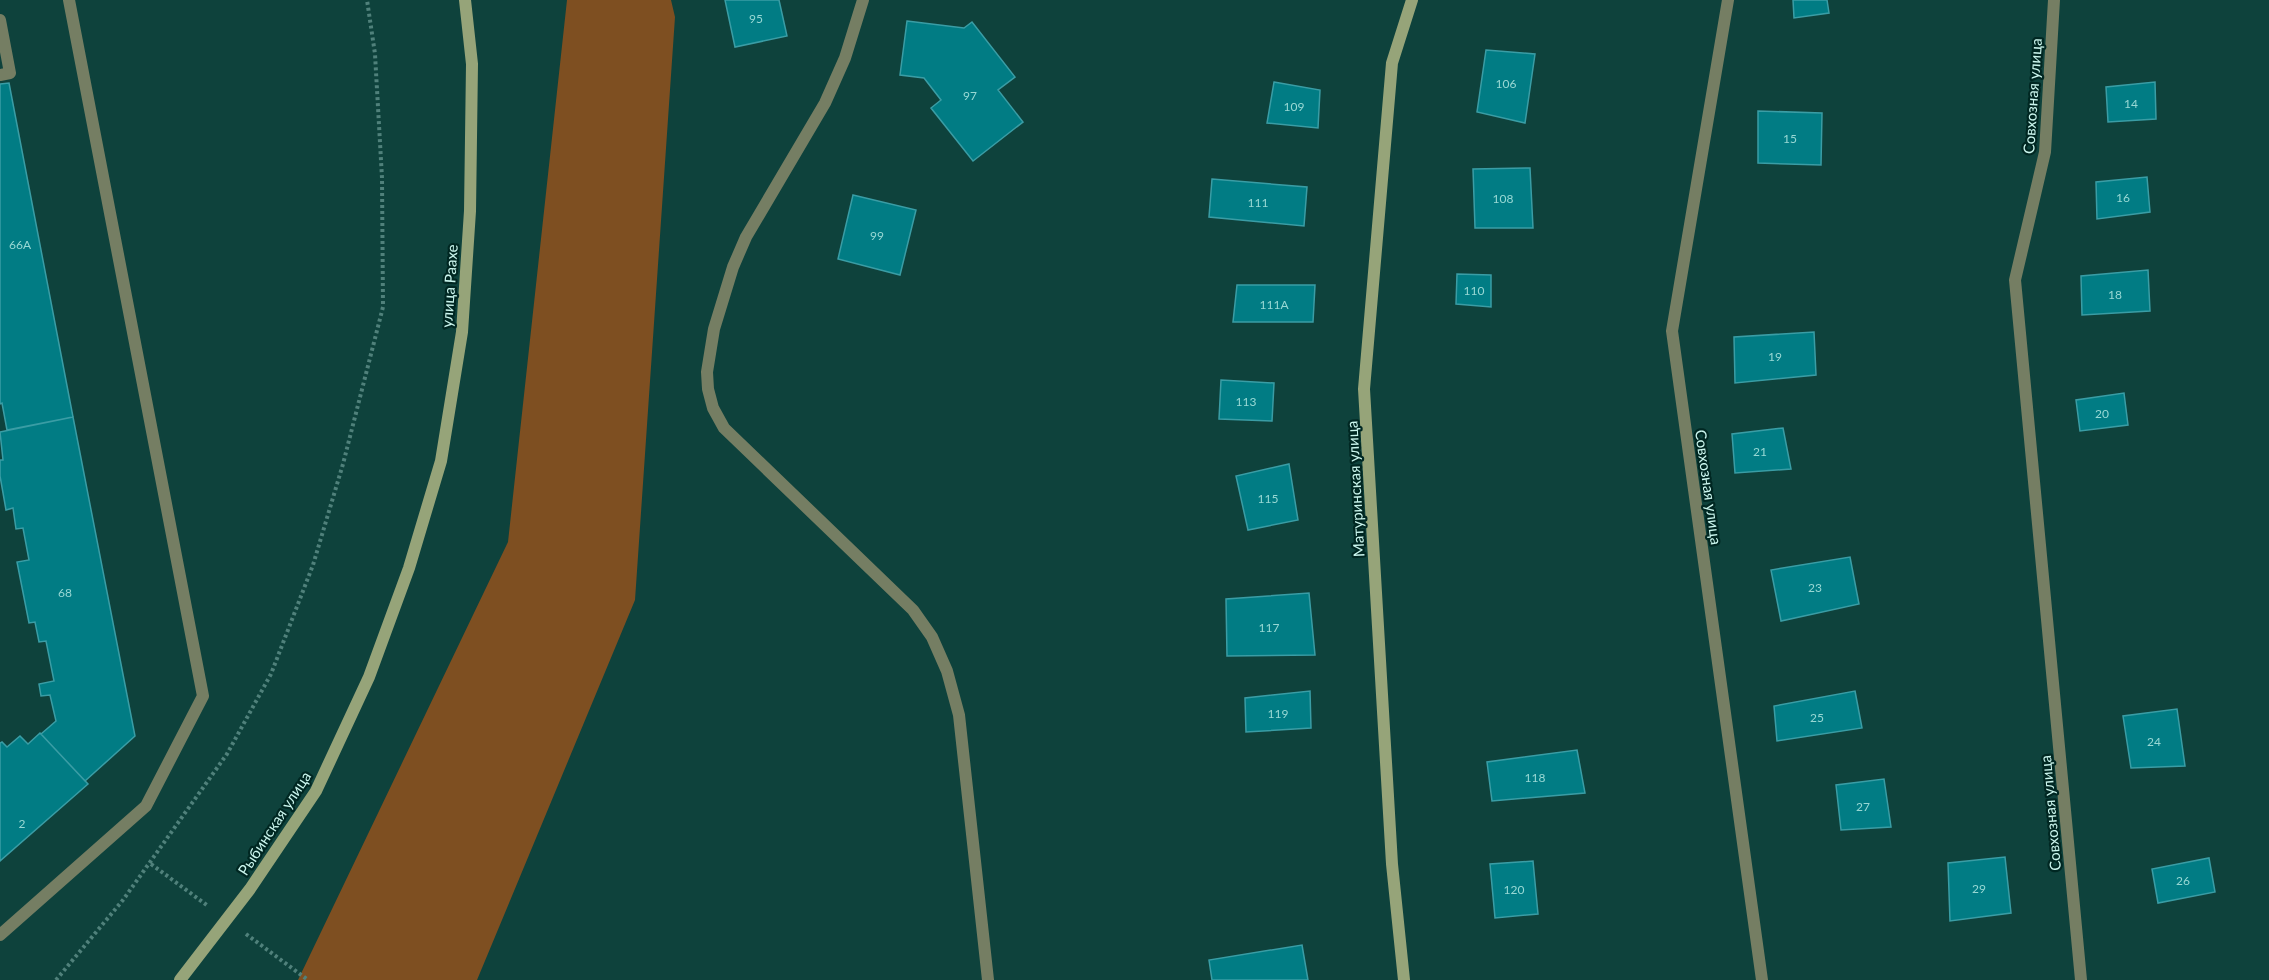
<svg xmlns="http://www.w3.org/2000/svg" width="2269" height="980" font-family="Lato,sans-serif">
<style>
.green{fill:#7e4f21}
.building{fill:#017c84;stroke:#3a9da5;stroke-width:1.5}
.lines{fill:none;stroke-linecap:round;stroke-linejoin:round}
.path{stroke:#50817b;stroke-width:4;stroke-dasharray:3 3;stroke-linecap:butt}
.lane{stroke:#757e63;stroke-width:12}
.street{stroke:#757e63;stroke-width:12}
.secondary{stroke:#96a479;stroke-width:12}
.labels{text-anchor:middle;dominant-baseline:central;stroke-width:4.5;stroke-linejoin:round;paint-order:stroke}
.number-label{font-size:12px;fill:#98d8d4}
.street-label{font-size:15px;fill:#cbf6ee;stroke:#002722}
</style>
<rect width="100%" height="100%" fill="#0e423c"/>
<path class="green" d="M567 0H671L675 17 635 600 477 980H298L508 542Z"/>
<path class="building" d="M725 0H779L787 36 735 47Z
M1793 0H1827L1829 13 1794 18Z
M907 21 964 28 972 22 1015 77 998 90 1023 122 973 161 931 108 941 100 924 78 900 75Z
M1486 50 1535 54 1525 123 1477 112Z
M1274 82 1320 90 1318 128 1267 123Z
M2155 82 2156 119 2108 122 2106 87Z
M9 83 73 417 7 430 2 403 0 404V84Z
M1758 111 1822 113 1821 165 1758 163Z
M1530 168 1533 228H1475L1473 169Z
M2147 177 2150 212 2097 219 2096 182Z
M1212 179 1307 187 1304 226 1209 217Z
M853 195 916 210 900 275 838 259Z
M2148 270 2150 311 2082 315 2081 276Z
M1457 274 1491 275V307L1456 304Z
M1237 285H1315L1313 322H1233Z
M1814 332 1816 375 1735 383 1734 337Z
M1221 380 1274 383 1272 421 1219 419Z
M2124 393 2128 425 2080 431 2076 400Z
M73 417 135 736 85 781 41 734 56 721 50 695 41 696 39 684 54 681 46 641 39 642 35 622 29 623 17 562 29 560 23 528 16 529 13 508 6 510 0 476V460H3L0 432Z
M1783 428 1791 469 1735 473 1732 434Z
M1289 464 1298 520 1248 530 1236 476Z
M1850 557 1859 604 1781 621 1771 570Z
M1309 593 1315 655 1227 656 1226 599Z
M1310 691 1311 728 1246 732 1245 698Z
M1855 691 1862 728 1777 741 1774 706Z
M2177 709 2185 766 2131 768 2123 716Z
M40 733 88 784 0 861V743L2 742 7 747 20 736 28 744Z
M1577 750 1585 793 1492 801 1487 762Z
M1884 779 1891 827 1841 830 1836 785Z
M2005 857 2011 913 1950 921 1948 863Z
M2209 858 2215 892 2158 903 2152 869Z
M1533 861 1538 914 1495 918 1490 864Z
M1302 945 1308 980H1212L1209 960Z"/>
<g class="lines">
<path class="path" d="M151 864 208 906
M246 934 308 980
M56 980 123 900 227 754 271 674 313 565 343 464 383 307 382 178 375 54 367 0"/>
<path class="lane" d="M863 0 845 58 825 103 746 237 733 267 714 329 707 372 708 389 713 408 724 428 913 610 932 637 947 671 959 715 988 980
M0 20 10 73 0 75
M0 935 146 806 203 696 69 0"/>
<path class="street" d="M1728 0 1672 331 1762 980
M2054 0 2045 152 2015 280 2081 980"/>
<path class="secondary" d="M180 980 250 889 316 791 369 677 409 568 441 461 462 332 470 211 472 64 465 0
M1404 980 1392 864 1364 389 1392 63 1412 0"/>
</g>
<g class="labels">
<g class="number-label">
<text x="756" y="18">95</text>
<text x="1506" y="83">106</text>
<text x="970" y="95">97</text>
<text x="2131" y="103">14</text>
<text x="1294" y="106">109</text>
<text x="1790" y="138">15</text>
<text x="2123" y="197">16</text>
<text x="1503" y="198">108</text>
<text x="1258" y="202">111</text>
<text x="877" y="235">99</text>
<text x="20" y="244">66А</text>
<text x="1474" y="290">110</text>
<text x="2115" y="294">18</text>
<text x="1274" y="304">111А</text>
<text x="1775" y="356">19</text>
<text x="1246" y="401">113</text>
<text x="2102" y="413">20</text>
<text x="1760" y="451">21</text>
<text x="1268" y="498">115</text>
<text x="1815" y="587">23</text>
<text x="65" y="592">68</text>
<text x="1269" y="627">117</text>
<text x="1278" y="713">119</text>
<text x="1817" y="717">25</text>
<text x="2154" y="741">24</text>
<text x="1535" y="777">118</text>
<text x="1863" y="806">27</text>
<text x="22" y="823">2</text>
<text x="2183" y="880">26</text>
<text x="1979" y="888">29</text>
<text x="1514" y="889">120</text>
</g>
<g class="street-label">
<text transform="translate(2032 96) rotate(-86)">Совхозная улица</text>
<text transform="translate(449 286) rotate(-86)">улица Раахе</text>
<text transform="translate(1709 487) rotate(82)">Совхозная улица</text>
<text transform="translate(1355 489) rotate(-93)">Матуринская улица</text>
<text transform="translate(2050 813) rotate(-95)">Совхозная улица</text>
<text transform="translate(274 823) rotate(-57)">Рыбинская улица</text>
</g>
</g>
</svg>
